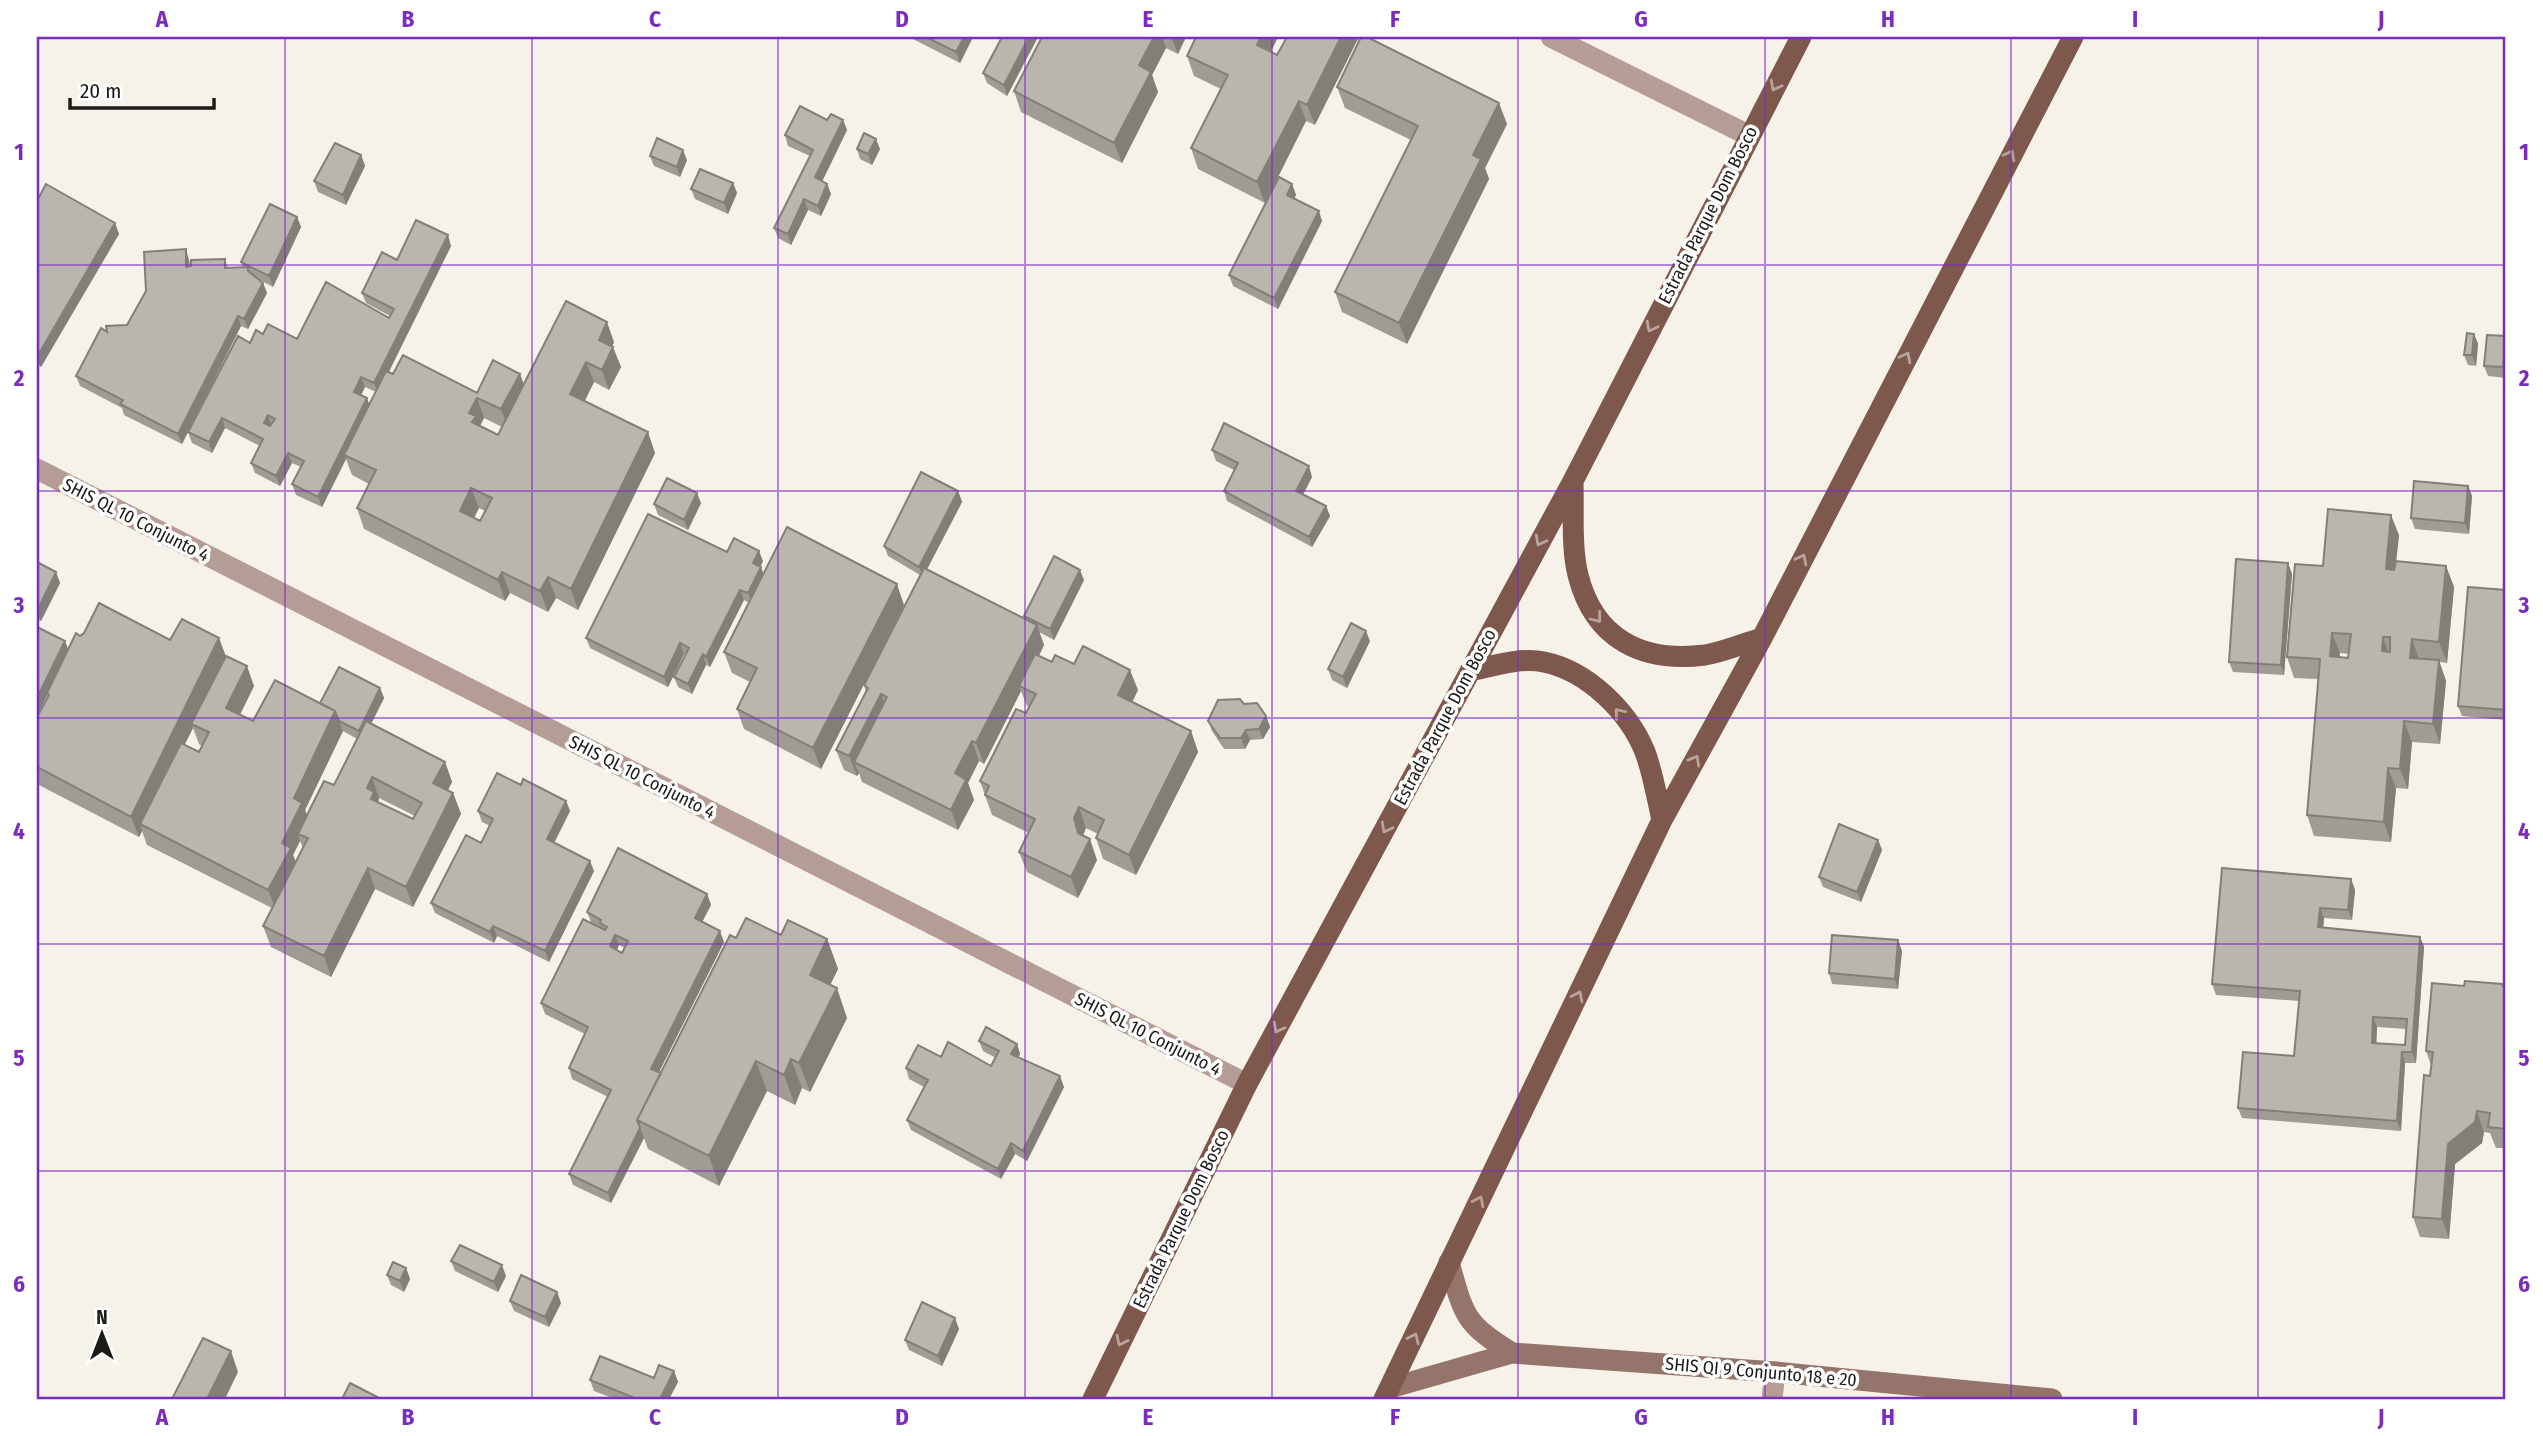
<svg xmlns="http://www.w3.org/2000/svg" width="2543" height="1436" font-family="'Fira Sans Condensed',sans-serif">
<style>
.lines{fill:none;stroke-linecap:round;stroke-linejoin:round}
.lane{stroke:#b49d97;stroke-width:21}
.street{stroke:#b49d97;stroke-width:21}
.secondary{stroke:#95746c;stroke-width:21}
.primary{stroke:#7e574d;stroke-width:21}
.wall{fill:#a09c95;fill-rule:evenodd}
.shaded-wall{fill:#827f79}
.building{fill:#bab5ad;stroke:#827f79;stroke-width:2;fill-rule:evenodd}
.oneway{stroke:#b8a39d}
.grid{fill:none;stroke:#7b2cbf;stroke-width:2;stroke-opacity:0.55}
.labels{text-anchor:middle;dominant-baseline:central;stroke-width:7;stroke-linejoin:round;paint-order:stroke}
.street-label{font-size:18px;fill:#1d1b18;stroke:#fff}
.neatline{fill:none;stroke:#7b2cbf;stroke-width:2.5}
.grid-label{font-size:23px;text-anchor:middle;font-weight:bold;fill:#7b2cbf}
</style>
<rect width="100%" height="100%" fill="#f6f1e9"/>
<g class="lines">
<path class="lane" d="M1772 1399 1775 1372"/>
<path class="street" d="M1551 37 1748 135
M37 469 1247 1084"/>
<path class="secondary" d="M1449 1262C1464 1316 1464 1323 1512 1353
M1390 1388 1512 1353 1775 1372 2052 1399"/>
<path class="primary" d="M1573 483C1574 512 1571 547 1578 575 1594 639 1642 663 1705 655 1724 652 1744 643 1762 638
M1470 671C1494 666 1520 657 1544 662 1588 671 1629 712 1645 752 1653 773 1657 798 1662 820
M1093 1399 1247 1084 1573 481 1801 37
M1384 1399 1662 820 1762 638 2073 37"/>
</g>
<path class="wall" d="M909 37H973L960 63Z
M1002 37H1038L1007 96 987 83 983 73Z
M1042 37H1186L1178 54 1166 48 1152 75 1158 92 1122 163 1021 112 1014 91Z
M1196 37H1278L1271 52 1277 55 1287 37 1315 125 1306 121 1265 203 1198 169 1191 148 1221 89 1194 76 1187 56Z
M1337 87 1507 124 1485 168 1489 179 1407 344 1342 312 1335 292 1411 140 1345 108Z
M827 120H843L847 130 822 181 827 184 831 194 821 216 808 210 791 245 778 238 774 228 810 156 788 146 785 135Z
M857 149H880L872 165 860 159Z
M361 155 365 166 346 205 318 192 314 181Z
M650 156 687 160 680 177 654 166Z
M733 183 737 193 728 214 695 199 691 189Z
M1292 184 1296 195 1294 198 1322 221 1278 309 1233 286 1229 275Z
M37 201 115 223 119 234 41 367 37 365Z
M297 217 301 227 273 287 260 280 263 283 267 293 248 329 241 326 182 444 124 415 122 408 80 386 76 376 107 332 127 325 189 260 190 266 225 259 228 268 243 267 241 262Z
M451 246 389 372 393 374 477 393 520 374 524 385 614 342 612 347 621 367 609 390 594 382 584 401 655 453 578 610 556 598 548 612 510 593 505 601 364 529 357 508 369 484 352 475 346 459 322 507 296 495 292 484 301 467 292 463 280 486 255 473 251 463 260 446 225 428 212 453 192 443 188 432 250 343 263 334 297 339 389 318 390 316 366 303 362 293 397 260ZM365 387 376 392 369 405 367 398 361 395ZM484 418 502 427 498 435 480 426ZM479 508 485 511 480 521 474 518Z
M2474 334 2478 344 2476 366 2468 365 2464 355Z
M2506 337V378L2488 376 2484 366Z
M1212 450 1312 477 1303 495 1326 506 1330 516 1312 547 1227 501 1224 491 1234 470 1216 461Z
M2468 486 2472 496 2469 534 2415 529 2411 518Z
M958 491 962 502 927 569 1026 619 1024 616 1084 580 1054 640 1039 632 1044 645 1039 656 1052 662 1074 664 1138 690 1132 702 1191 731 1198 752 1136 875 1103 859 1096 838 1098 834 1086 828 1083 835 1097 860 1078 898 1027 872 1019 852 1029 833 992 815 980 781 1029 707 1027 706 1021 691 984 764 979 761 968 783 974 800 958 830 862 782 859 773 857 776 844 770 836 750 866 692 864 685 920 575 888 556 884 546Z
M701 503 688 530 658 515 654 504Z
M2399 535 2396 561 2446 566 2454 587 2447 663 2439 662 2446 681 2440 744 2412 742 2408 789 2396 788 2391 842 2314 836 2307 815 2318 679 2294 678 2287 657 2323 566ZM2340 653 2349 654 2348 658 2339 657Z
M727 552 763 561 760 567 763 574 904 605 821 769 744 729 737 709 750 682 732 673 724 652 749 603 744 600 710 667 706 665 692 694 678 687 674 677 686 655 684 654 668 687 590 648 586 638Z
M37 562 56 572 60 583 41 621 37 619Z
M2288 563 2292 574 2284 675 2233 672 2229 662Z
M2506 590V720L2462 716 2458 706Z
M80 636 170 640 226 656 254 686 240 715 253 721 380 688 384 698 371 724 445 762 452 782 448 790 453 793 461 814 413 907 375 889 331 977 271 947 263 926 272 908 147 845 142 831 139 837 37 784V717L48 697 47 695 68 649ZM193 728 199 744 202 746 199 752 184 745ZM343 731 357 739 334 785 307 815 305 810ZM379 798 415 816 413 819 378 802ZM300 841 303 848 296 862 293 855Z
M1370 641 1347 688 1332 680 1328 669Z
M1244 704 1266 716 1270 727 1263 739 1250 740 1245 749H1224L1212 731 1208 721Z
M521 785 566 801 570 811 554 843 594 871 549 962 497 936 494 943 435 913 431 903 481 843 490 826 482 822 478 811Z
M1878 840 1882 850 1861 902 1823 887 1819 877Z
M2351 879 2355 890 2352 920 2324 918 2323 928 2420 937 2424 947 2416 1063H2405L2401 1131 2242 1118 2238 1108 2294 1056 2299 1001 2216 995 2212 984ZM2377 1027 2406 1029 2405 1045 2376 1043Z
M707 894 711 905 702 922 724 942 659 1072 661 1073 736 938 781 935 827 939 838 969 830 985 847 1018 810 1092 802 1088 795 1105 767 1091 719 1186 648 1149 644 1138 611 1203 573 1185 569 1174 608 1097 572 1079 569 1068 585 1034 545 1014 541 1003 591 922 587 912ZM619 945 625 948 622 953 617 950Z
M1902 951 1898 989 1832 984 1829 973Z
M2506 983V1148H2496L2490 1133 2484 1132 2482 1143 2455 1164 2449 1239 2420 1237 2413 1217 2431 1065 2426 1051 2505 989Z
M979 1041 1017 1044 1020 1054 1018 1058 1064 1087 1027 1161 1015 1154 1001 1179 911 1130 907 1120 924 1087 909 1079 906 1068 941 1057 991 1066 996 1058 983 1051Z
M451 1261 506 1276 498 1292 455 1271Z
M406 1268 410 1279 404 1292 391 1285 387 1275Z
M557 1292 561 1303 549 1327 514 1311 510 1301Z
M959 1329 942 1366 909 1350 905 1340Z
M674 1371 678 1382 669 1399H615L594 1391 590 1380 654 1378Z"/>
<path class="shaded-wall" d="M964 37H973L960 63 956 52Z
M1029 37H1038L1007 96 1004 85Z
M1154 37H1162L1166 48 1152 75 1158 92 1122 163 1114 143 1139 65Z
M1171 37H1186L1178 54Z
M1261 37H1278L1264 65 1257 45Z
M1341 37H1359L1315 125 1307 105Z
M1299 101 1306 121 1265 203 1257 182Z
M1499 103 1507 124 1485 168 1489 179 1407 344 1399 323 1473 155Z
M843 120 847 130 819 188 815 177Z
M876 139 880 149 872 165 868 154Z
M683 150 687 160 680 177 677 167Z
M361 155 365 166 346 205 343 195Z
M733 183 737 193 728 214 724 203Z
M827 184 831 194 821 216 818 206Z
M1292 184 1296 195 1291 205 1287 195Z
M804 199 808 210 791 245 788 234Z
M1319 211 1322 221 1278 309 1274 298Z
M297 217 301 227 273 287 269 276Z
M115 223 119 234 41 367 37 357Z
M448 235 451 246 378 393 374 383Z
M186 249 189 260 190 277 186 267Z
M263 283 267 293 248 329 244 319Z
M238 316 241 326 182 444 178 434Z
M607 322 614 342 606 360 599 340Z
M2474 334 2478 344 2476 366 2472 355Z
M2506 337V377L2503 367Z
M613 347 621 367 609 390 602 370Z
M586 362 594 382 578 415 570 394Z
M520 374 527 394 509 430 501 409Z
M361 377 365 387 358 402 354 392Z
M367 398 371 409 344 455 346 459 322 507 318 497Z
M477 398 484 418 480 426V443L469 413Z
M268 415 271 425 268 433 264 423Z
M222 418 225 428 212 453 209 442Z
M648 432 655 453 578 610 571 589Z
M288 453 292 463 280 486 276 476Z
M1309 466 1312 477 1299 502 1296 491Z
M2468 486 2472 496 2469 534 2465 523Z
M471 488 479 508 467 531 460 511Z
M958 491 962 502 923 577 919 567Z
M697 493 701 503 688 530 684 520Z
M1326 506 1330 516 1312 547 1309 537Z
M2391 515 2399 535 2393 590 2386 569Z
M759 551 763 561 757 574 753 563Z
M2288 563 2292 574 2284 675 2281 665Z
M2446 566 2454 587 2447 663 2439 642Z
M761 567 765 578 752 604 748 593Z
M1080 570 1084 580 1054 640 1050 629Z
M56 572 60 583 41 621 37 611Z
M502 572 510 593 505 601 498 580Z
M548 577 556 598 548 612 540 591Z
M897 584 904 605 821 769 813 748Z
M740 590 744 600 710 667 706 657Z
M1037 625 1044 645 1023 687 1019 686 1021 691 984 764 976 743Z
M1366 631 1370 641 1347 688 1343 677Z
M2332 633 2340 653 2337 677 2330 656Z
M2383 637 2390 657 2382 651Z
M219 638 227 659 191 724 193 728 144 826 140 824 142 831 139 837 131 817Z
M2412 639 2419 659 2410 658Z
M65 641 69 651 37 716V698Z
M680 643 684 654 668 687 664 677Z
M703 654 706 665 692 694 688 684Z
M2439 660 2446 681 2440 744 2433 724Z
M247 666 254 686 233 728 226 708Z
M1130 670 1138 690 1125 716 1118 695Z
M380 688 384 698 362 742 359 731Z
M881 694 888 714 854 762 859 773 857 776 849 756Z
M335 711 343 731 305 810 310 823 298 834 300 841 293 855 298 868 276 910 268 890 294 798Z
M1266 716 1270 727 1263 739 1259 729Z
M2404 721 2412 742 2408 789 2400 769Z
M1246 730 1250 740 1245 749 1241 738Z
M1191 731 1198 752 1136 875 1129 855Z
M972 741 979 761 968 783 974 800 958 830 951 810 955 773Z
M445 762 452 782 441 803 433 783Z
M2388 768 2396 788 2391 842 2384 822Z
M372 777 379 798 378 802 379 819 367 788Z
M453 793 461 814 413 907 406 887Z
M566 801 570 811 551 849 547 839Z
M1079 807 1086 828 1082 838 1090 839 1097 860 1078 898 1071 877 1078 833 1074 818Z
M1878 840 1882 850 1861 902 1857 892Z
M590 861 594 871 549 962 545 951Z
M368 868 375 889 331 977 324 956Z
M2351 879 2355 890 2352 920 2348 910Z
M707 894 711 905 699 928 695 918Z
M2320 908 2324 918 2322 938 2318 927Z
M493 926 497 936 494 943 490 932Z
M720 931 724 942 655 1080 651 1069Z
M615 935 619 945 614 957 610 946Z
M2420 937 2424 947 2416 1063 2412 1052Z
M827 939 838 969 821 1004 810 975Z
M1898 940 1902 951 1898 989 1895 979Z
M837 988 847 1018 810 1092 799 1063Z
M2373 1017 2377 1027 2376 1053 2372 1043Z
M1017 1044 1020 1054 1014 1065 1011 1054Z
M2402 1052 2405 1063 2401 1131 2397 1121Z
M791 1059 802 1088 795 1105 784 1075Z
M756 1061 767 1091 719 1186 709 1156Z
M1060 1076 1064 1087 1027 1161 1023 1151Z
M2477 1111 2484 1132 2482 1143 2455 1164 2449 1239 2442 1219 2448 1144Z
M640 1128 644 1138 611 1203 608 1193Z
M1011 1143 1015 1154 1001 1179 998 1169Z
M502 1265 506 1276 498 1292 494 1282Z
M406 1268 410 1279 404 1292 400 1281Z
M557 1292 561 1303 549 1327 545 1317Z
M955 1318 959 1329 942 1366 938 1356Z
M231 1351 238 1372 225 1399H207Z
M674 1371 678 1382 669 1399H660Z"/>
<path class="building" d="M926 37H964L956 52Z
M1002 37H1029L1004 85 983 73Z
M1042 37H1154L1139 65 1151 72 1114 143 1014 91Z
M1196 37H1261L1257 45 1277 55 1287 37H1341L1307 105 1299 101 1257 182 1191 148 1228 75 1187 56Z
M1361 37H1367L1499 103 1473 155 1481 159 1399 323 1335 292 1418 126 1337 87Z
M800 106 827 120 831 114 843 120 815 177 827 184 818 206 804 199 788 234 774 228 813 150 785 135Z
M864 133 876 139 868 154 857 149Z
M657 138 683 150 677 167 650 156Z
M335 143 361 155 343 195 314 181Z
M700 169 733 183 724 203 691 189Z
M1279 177 1292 184 1287 195 1319 211 1274 298 1229 275Z
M46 184 115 223 37 357V201Z
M270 204 297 217 269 276 241 262Z
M416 220 448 235 374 383 361 377 354 392 367 398 318 497 292 484 304 461 288 453 276 476 251 463 263 439 222 418 209 442 188 432 238 336 250 343 256 330 263 334 268 324 297 339 326 282 389 318 394 309 362 293 382 252 397 260ZM268 415 275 419 270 426 264 423Z
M186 249V267L191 266V260L225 259V268L248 267V271L263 283 244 319 238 316 178 434 120 404 123 400 76 376 101 328 107 332 106 326 127 325 146 291 144 252Z
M566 301 607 322 599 340 613 347 602 370 586 362 570 394 648 432 571 589 548 577 540 591 502 572 498 580 357 508 376 470 344 455 386 371 393 374 403 355 477 393 493 360 520 374 501 409 477 398 469 413 476 416 472 422 498 435ZM471 488 492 498 480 521 460 511Z
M2467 333 2474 334 2472 355H2464Z
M2487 335 2506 336 2503 367 2484 366Z
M1224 423 1309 466 1296 491 1326 506 1309 537 1224 491 1238 463 1212 450Z
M921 472 958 491 919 567 884 546Z
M667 478 697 493 684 520 654 504Z
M2414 481 2468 486 2465 523 2411 518Z
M2328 509 2391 515 2386 569 2394 570 2396 561 2446 566 2439 642 2412 639 2410 658 2439 660 2433 724 2404 721 2400 769 2388 768 2384 822 2307 815 2320 659 2287 657 2295 564 2323 566ZM2332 633 2351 634 2348 658 2330 656ZM2383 637H2390V652L2382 651Z
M648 514 727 552 734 538 759 551 753 563 761 567 748 593 740 590 706 657 703 654 688 684 674 677 689 648 680 643 664 677 586 638Z
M787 527 897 584 813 748 737 709 757 668 724 652Z
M1054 556 1080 570 1050 629 1024 616Z
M2236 559 2288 563 2281 665 2229 662Z
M37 562 56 572 37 611Z
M924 568 1037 625 976 743 972 741 955 773 966 780 951 810 854 762 887 697 881 694 849 756 836 750 868 688 864 685Z
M2468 587 2506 590V710L2458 706Z
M99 603 170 640 182 619 219 638 131 817 37 767V717L49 695 47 693 76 633 80 636 84 633Z
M1351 623 1366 631 1343 677 1328 669Z
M37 627 65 641 37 698Z
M1083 646 1130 670 1118 695 1191 731 1129 855 1096 838 1104 820 1079 807 1074 818 1078 833 1090 839 1071 877 1019 852 1035 819 985 795 989 786 980 781 1016 709 1026 713 1036 694 1019 686 1035 654 1052 662 1055 655 1074 664Z
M226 656 247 666 226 708 253 721 275 680 335 711 294 798 302 803 282 843 291 848 268 890 140 824 181 743 199 752 209 732 191 724Z
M339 667 380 688 359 731 339 721 335 711 320 703Z
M1240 699 1244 704 1257 703 1266 716 1259 729 1246 730 1241 738H1220L1208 721 1218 700Z
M366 721 445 762 433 783 453 793 406 887 368 868 324 956 263 926 308 838 298 834 311 807 324 781 334 785ZM372 777 422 803 413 819 371 799 374 792 367 788Z
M497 773 521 785 523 779 566 801 547 839 590 861 545 951 493 926 490 932 431 903 466 835 481 843 493 819 478 811Z
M1839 824 1878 840 1857 892 1819 877Z
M618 848 707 894 695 918 720 931 651 1069 661 1073 637 1120 640 1128 608 1193 569 1174 611 1090 569 1068 588 1027 541 1003 583 919 605 930 607 927 600 923 601 920 587 912ZM615 935 628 941 622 953 610 946Z
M2222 868 2351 879 2348 910 2320 908 2318 927 2420 937 2412 1052H2402L2397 1121 2238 1108 2243 1052 2294 1056 2300 991 2212 984ZM2373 1017 2407 1019 2405 1045 2372 1043Z
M746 918 781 935 788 920 827 939 810 975 837 988 799 1063 791 1059 784 1075 756 1061 709 1156 637 1120 730 935 736 938Z
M1832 935 1898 940 1895 979 1829 973Z
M2465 981 2502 984 2505 989V983H2506V1129L2488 1127 2490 1113 2477 1111 2475 1122 2448 1144 2442 1219 2413 1217 2424 1075 2430 1076 2433 1052 2426 1051 2432 983 2464 986Z
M986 1027 1017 1044 1011 1054 1060 1076 1023 1151 1011 1143 998 1169 907 1120 928 1080 906 1068 918 1045 941 1057 948 1042 991 1066 999 1051 979 1041Z
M460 1245 502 1265 494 1282 451 1261Z
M393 1262 406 1268 400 1281 387 1275Z
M521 1275 557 1292 545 1317 510 1301Z
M922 1302 955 1318 938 1356 905 1340Z
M203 1338 231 1351 207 1399H172Z
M600 1356 654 1378 659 1365 674 1371 660 1399H637L590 1380Z
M350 1383 381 1399H342Z"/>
<defs><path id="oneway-chevron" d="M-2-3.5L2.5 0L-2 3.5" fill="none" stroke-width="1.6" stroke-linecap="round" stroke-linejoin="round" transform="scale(1.75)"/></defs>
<g class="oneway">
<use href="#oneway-chevron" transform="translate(1775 86) rotate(118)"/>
<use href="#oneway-chevron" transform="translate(2010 155) rotate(-63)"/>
<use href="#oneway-chevron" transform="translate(1651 327) rotate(117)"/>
<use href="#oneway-chevron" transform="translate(1906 357) rotate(-63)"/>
<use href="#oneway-chevron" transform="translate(1540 541) rotate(118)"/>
<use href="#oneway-chevron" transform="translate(1802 559) rotate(-63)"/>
<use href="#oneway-chevron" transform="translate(1597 618) rotate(52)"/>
<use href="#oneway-chevron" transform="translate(1619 713) rotate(-130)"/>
<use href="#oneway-chevron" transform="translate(1695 760) rotate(-61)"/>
<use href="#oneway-chevron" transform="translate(1386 828) rotate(118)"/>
<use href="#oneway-chevron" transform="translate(1578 996) rotate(-64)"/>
<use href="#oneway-chevron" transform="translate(1278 1028) rotate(118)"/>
<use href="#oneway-chevron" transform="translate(1479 1201) rotate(-64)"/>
<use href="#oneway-chevron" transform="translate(1414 1338) rotate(-65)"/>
<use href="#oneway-chevron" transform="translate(1121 1341) rotate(116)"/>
</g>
<path class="grid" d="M285 37V1399M532 37V1399M778 37V1399M1025 37V1399M1272 37V1399M1518 37V1399M1765 37V1399M2011 37V1399M2258 37V1399M37 265H2506M37 491H2506M37 718H2506M37 944H2506M37 1171H2506"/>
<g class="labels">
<g class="street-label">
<text transform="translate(1708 215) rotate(-63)">Estrada Parque Dom Bosco</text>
<text transform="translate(136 520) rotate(27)">SHIS QL 10 Conjunto 4</text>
<text transform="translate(1445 717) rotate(-62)">Estrada Parque Dom Bosco</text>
<text transform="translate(642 777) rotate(27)">SHIS QL 10 Conjunto 4</text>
<text transform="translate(1148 1034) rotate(27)">SHIS QL 10 Conjunto 4</text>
<text transform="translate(1181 1219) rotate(-64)">Estrada Parque Dom Bosco</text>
<text transform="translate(1761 1372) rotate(5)">SHIS QI 9 Conjunto 18 e 20</text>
</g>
</g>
<rect width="2543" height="1436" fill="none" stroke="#ffffff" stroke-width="77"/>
<g transform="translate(102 1334)" stroke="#ffffff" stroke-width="5" paint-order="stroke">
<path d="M0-5L12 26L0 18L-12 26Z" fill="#1d1b18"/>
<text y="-10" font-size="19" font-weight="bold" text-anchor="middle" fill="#1d1b18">N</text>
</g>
<path d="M70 98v10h144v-10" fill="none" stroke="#1d1b18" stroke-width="3.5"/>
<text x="80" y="98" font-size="21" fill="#1d1b18" stroke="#ffffff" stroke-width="5" paint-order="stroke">20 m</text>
<rect x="38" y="38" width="2466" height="1360" class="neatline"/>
<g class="grid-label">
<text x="162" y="27">A</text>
<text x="408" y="27">B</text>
<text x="655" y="27">C</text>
<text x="902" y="27">D</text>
<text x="1148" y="27">E</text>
<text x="1395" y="27">F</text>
<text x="1641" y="27">G</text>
<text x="1888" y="27">H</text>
<text x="2135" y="27">I</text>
<text x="2381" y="27">J</text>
<text x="19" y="160">1</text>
<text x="2524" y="160">1</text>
<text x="19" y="386">2</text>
<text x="2524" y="386">2</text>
<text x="19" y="613">3</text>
<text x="2524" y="613">3</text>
<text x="19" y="839">4</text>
<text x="2524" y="839">4</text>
<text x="19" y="1066">5</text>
<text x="2524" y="1066">5</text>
<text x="19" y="1292">6</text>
<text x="2524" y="1292">6</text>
<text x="162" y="1425">A</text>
<text x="408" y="1425">B</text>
<text x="655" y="1425">C</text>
<text x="902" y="1425">D</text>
<text x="1148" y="1425">E</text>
<text x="1395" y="1425">F</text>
<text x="1641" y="1425">G</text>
<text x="1888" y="1425">H</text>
<text x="2135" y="1425">I</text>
<text x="2381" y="1425">J</text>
</g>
</svg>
